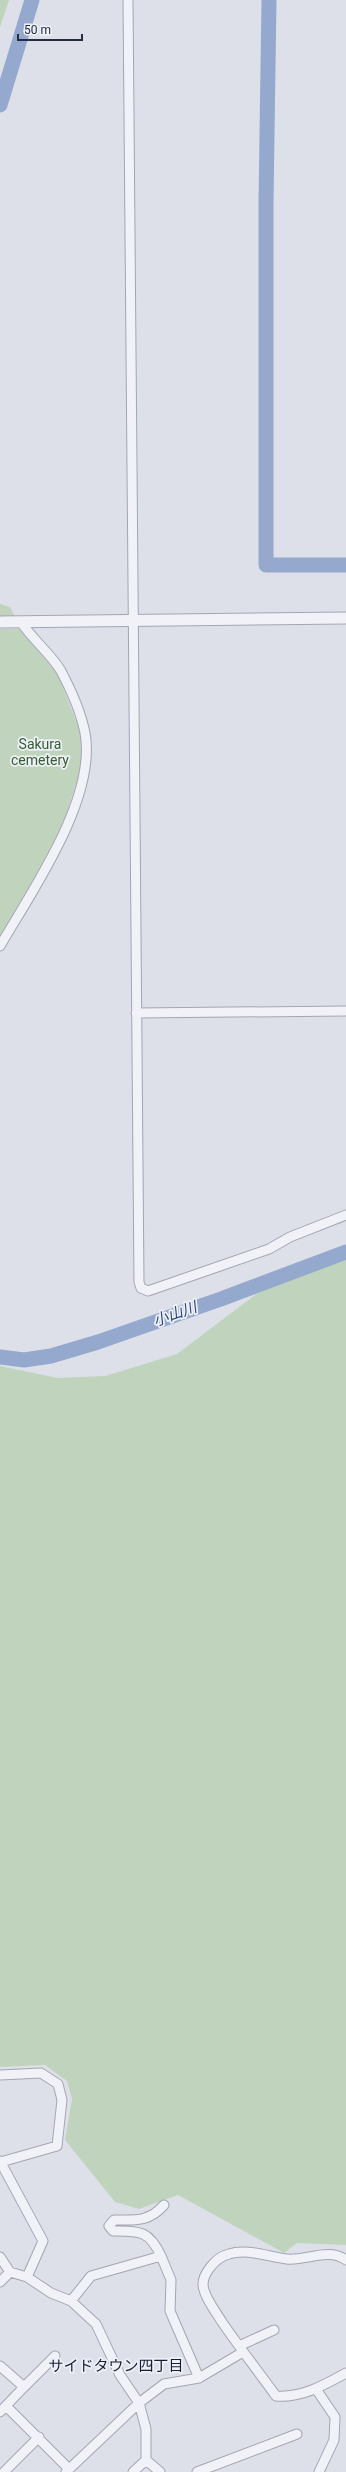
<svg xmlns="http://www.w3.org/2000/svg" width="346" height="2472" font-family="Roboto,'Noto Sans JP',sans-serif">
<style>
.green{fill:#c0d4bd}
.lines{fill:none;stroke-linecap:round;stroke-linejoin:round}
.river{stroke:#94a9cd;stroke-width:15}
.minor-casing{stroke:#a2a6b3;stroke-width:11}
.tertiary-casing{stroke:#a2a6b3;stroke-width:13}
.minor{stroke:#f0f2f7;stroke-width:9}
.tertiary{stroke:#f0f2f7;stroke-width:11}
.labels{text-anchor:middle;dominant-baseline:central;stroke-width:3.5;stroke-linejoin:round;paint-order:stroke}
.park-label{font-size:14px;fill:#345e31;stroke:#edf0f6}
.water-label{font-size:15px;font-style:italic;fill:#2b4579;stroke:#edf0f6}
.neighbourhood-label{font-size:15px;fill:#171d32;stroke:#edf0f6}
</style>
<rect width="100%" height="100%" fill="#dde0e9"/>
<path class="green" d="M0 0H9L0 27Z
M0 604 10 607 15 617H0Z
M0 629H19L57 672 80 731 82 753 79 775 59 836 0 938Z
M346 1256V2245L297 2243 284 2253 178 2195 139 2209 115 2202 65 2140 72 2099 67 2081 45 2065 0 2067V1366L58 1378 105 1376 177 1354 263 1289Z"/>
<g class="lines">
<path class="river" d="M269 0 266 203V565H346
M0 105 32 0
M0 1357 24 1360 51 1356 98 1342 221 1299 346 1252"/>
<g class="minor-casing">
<path id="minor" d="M128 0 139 1282 141 1288 148 1291 269 1249 290 1237 346 1215
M0 946C32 891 97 798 85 733 81 712 71 690 61 671 52 655 32 639 21 622
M136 1013 346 1011
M0 2075 41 2073 58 2084 62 2100 57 2146 1 2162
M0 2161 43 2241 27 2277
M161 2256C149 2230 139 2231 113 2231L109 2226 114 2220C136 2220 149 2222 164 2205
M0 2257 10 2272 27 2277 51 2293 71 2301 96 2324 120 2375 139 2403 146 2429V2460L133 2472
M346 2260C329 2247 306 2261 287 2259 269 2257 247 2248 229 2254 216 2257 199 2276 204 2290 207 2301 216 2312 222 2322 239 2347 258 2371 276 2396 302 2398 324 2385 346 2373
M0 2282 10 2272
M71 2301 91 2276 161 2256 171 2280 170 2311 199 2378
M239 2346 274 2330
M0 2366 24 2387 0 2412
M24 2387 55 2356
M316 2389 335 2417 334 2440 319 2472
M6 2406 69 2469
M146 2460 160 2472
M4 2472 39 2437
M66 2472 139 2403 164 2384 199 2378 243 2352
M197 2472 297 2434"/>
</g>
<g class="tertiary-casing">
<path id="tertiary" d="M0 622 346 618"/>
</g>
<use href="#minor" class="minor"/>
<use href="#tertiary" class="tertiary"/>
</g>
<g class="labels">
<g class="park-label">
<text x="40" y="744">Sakura<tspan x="40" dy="16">cemetery</tspan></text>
</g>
<g class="water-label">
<text transform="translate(175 1314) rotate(-20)">小山川</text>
</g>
<g class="neighbourhood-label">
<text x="116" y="2366">サイドタウン四丁目</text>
</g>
</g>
<path d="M18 34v6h64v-6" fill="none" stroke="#252c41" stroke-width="2"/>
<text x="24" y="34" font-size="12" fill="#252c41" stroke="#edf0f6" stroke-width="3" paint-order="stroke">50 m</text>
</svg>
